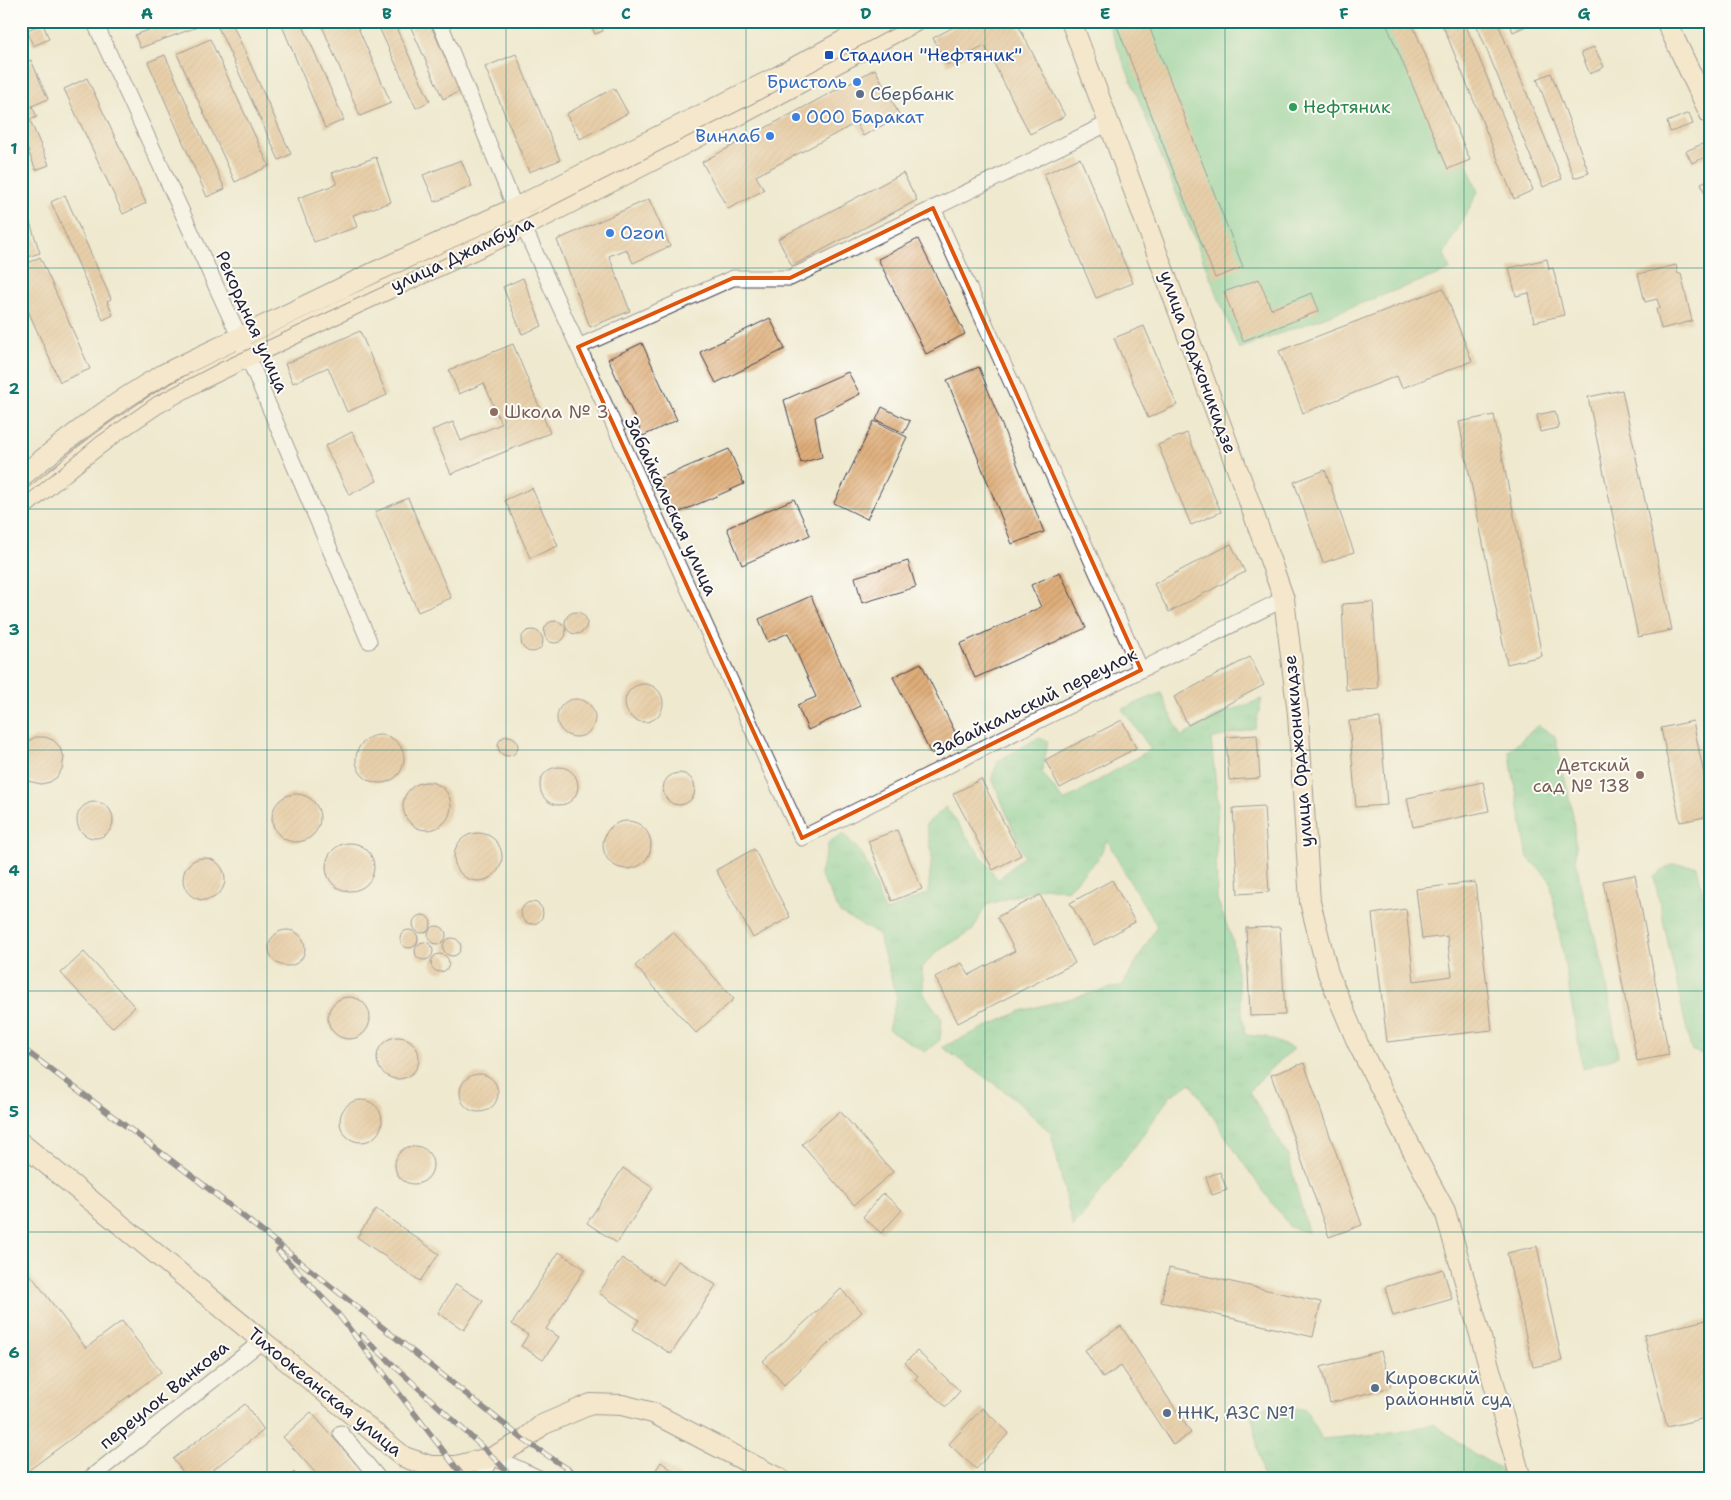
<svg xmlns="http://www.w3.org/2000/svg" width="1731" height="1500" font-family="'Shantell Sans',sans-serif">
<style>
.park{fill:url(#park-tufts);stroke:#4c7868}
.pitch{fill:#75ce95;stroke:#4c7868}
.building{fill:url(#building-hatch)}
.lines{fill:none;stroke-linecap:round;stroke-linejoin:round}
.street-casing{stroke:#414051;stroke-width:17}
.secondary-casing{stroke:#414051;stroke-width:22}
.street{stroke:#fff;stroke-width:15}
.secondary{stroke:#fde5c5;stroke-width:20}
.tram{stroke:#22223b;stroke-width:1}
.rail-casing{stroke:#22223b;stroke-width:5.5}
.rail{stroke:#fdfcf7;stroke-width:4;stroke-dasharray:11;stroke-linecap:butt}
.marked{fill:none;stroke:#de560e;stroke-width:4;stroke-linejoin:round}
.grid{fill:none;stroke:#0f766e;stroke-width:1;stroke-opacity:0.55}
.transit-dot{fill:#1a4fb4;stroke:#fdfcf7;stroke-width:2}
.shop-dot{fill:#3f7fe0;stroke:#fdfcf7;stroke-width:2}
.service-dot{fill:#5c6f8a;stroke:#fdfcf7;stroke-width:2}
.leisure-dot{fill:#2e9e5b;stroke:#fdfcf7;stroke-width:2}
.education-dot{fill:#8d6e63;stroke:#fdfcf7;stroke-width:2}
.labels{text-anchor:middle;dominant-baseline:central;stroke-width:4;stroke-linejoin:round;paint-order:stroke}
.transit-label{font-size:18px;fill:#164399;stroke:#fdfcf7;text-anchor:start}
.shop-label{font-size:18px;fill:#366cbe;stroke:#fdfcf7;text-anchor:end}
.service-label{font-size:18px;fill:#4e5e75;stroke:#fdfcf7;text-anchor:start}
.leisure-label{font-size:18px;fill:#27864d;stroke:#fdfcf7;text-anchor:start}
.street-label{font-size:18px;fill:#22223b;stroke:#fdfcf7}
.education-label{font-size:18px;fill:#785e54;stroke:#fdfcf7;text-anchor:start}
.neatline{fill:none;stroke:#0f766e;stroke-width:2}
.grid-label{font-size:16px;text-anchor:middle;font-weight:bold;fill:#0f766e}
</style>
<defs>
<pattern id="park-tufts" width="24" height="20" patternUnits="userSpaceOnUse" patternTransform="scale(1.25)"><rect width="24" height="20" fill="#75ce95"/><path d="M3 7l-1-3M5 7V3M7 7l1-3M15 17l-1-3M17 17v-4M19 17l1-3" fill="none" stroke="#65b181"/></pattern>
<pattern id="building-hatch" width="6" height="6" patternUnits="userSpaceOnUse" patternTransform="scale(1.25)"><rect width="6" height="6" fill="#dfae79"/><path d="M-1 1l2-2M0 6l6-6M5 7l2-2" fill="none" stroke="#bf956a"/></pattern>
</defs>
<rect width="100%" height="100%" fill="#fdfcf7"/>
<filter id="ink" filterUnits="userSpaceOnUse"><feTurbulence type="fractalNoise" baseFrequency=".02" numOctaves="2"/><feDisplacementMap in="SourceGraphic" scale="10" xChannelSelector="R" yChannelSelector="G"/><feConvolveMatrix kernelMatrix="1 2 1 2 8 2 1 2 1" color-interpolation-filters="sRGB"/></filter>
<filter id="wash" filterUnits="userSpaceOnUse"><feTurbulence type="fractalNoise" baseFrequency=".0096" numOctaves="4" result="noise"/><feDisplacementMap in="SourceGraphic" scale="20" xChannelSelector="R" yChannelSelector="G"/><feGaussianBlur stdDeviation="1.12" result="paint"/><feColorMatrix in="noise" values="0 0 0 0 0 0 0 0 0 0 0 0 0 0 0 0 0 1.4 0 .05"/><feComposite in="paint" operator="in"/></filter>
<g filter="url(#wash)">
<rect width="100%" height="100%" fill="#efe9cf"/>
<path class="park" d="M1161 693 1181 737 1221 714 1262 699 1255 728 1211 739 1218 805 1216 833 1217 899 1233 941 1245 1035 1266 1037 1294 1049 1269 1070 1249 1091 1288 1156 1308 1232 1290 1227 1243 1163 1191 1083 1170 1096 1138 1142 1073 1228 1051 1133 1010 1095 942 1047 1021 1011 1123 985 1157 926 1127 877 1107 840 1098 859 1067 890 1044 887 986 905 973 930 938 951 922 967 924 994 942 1019 940 1040 925 1052 888 1029 897 997 878 934 840 913 820 874 829 842 843 833 863 855 885 912 928 893 932 853 926 824 946 807 998 880 1024 856 992 778 998 761 1038 738 1048 741 1042 773 1064 801 1151 749 1122 709Z
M1538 725 1555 736 1573 815 1576 859 1581 888 1605 972 1618 1056 1583 1069 1550 880 1528 858 1509 751Z
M1672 864 1697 866 1710 927V1057L1691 1050 1654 877Z
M1272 1403 1306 1410 1322 1439 1400 1432 1434 1424 1473 1453 1501 1469 1504 1479H1263L1252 1415Z"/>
<path class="pitch" d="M1107 21H1410L1478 192 1444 254 1450 270 1239 349Z"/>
<g id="blocks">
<path class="building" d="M173 21H195L197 27 140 48 135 35Z
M226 21H231L291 154 279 160 217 25Z
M280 21H301L344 120 325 128Z
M320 21H355L391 103 360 116Z
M376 21H393L430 101 416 108Z
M408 21H429L460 91 443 99Z
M965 21H1016L1065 116 1030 134 985 46 947 65 933 38Z
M1115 21H1147L1243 267 1215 278Z
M1385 21H1411L1470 160 1448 169Z
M1441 21H1464L1533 190 1514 199Z
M1475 21H1497L1562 179 1543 187Z
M1509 21H1537L1513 32Z
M599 22 603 31 595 34 591 25Z
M43 24 49 39 33 46 27 30Z
M210 39 269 166 235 182 177 54Z
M1594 47 1604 67 1590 74 1581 53Z
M516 54 560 160 529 172 485 67Z
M165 55 225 189 207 197 148 62Z
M31 60 48 99 32 106 37 117 30 120 49 165 36 170 21 134V110L26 108 21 97V64Z
M875 69 900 116 863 136 856 123 756 176 764 190 728 209 702 162Z
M1551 73 1589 173 1574 178 1537 79Z
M87 78 146 203 123 214 64 89Z
M614 88 628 113 580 139 566 114Z
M1689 113 1693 124 1670 132 1667 122Z
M1707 142 1710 148V155L1692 163 1686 151Z
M376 157 391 202 353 215 357 227 314 242 298 198 337 184 332 173Z
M1080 158 1133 283 1096 298 1044 174Z
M461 160 472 186 435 202 423 175Z
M903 173 917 200 792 266 778 239Z
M1710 179V198L1707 199 1701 183Z
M21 194 40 253 21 259Z
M65 195 111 299 107 301 113 315 103 320 51 202Z
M649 199 670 246 633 263 626 249 609 256 630 311 590 327 557 240Z
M918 239 965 334 926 354 878 259Z
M40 257 90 369 60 382 21 295V266Z
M1547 259 1549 269 1553 268 1564 315 1534 322 1530 303H1531L1529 293 1516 296 1509 268Z
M1676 265 1678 274H1681L1692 321 1661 329 1656 309 1660 308 1657 299 1645 302 1638 274Z
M523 278 542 326 522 334 503 287Z
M1259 279 1271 309 1312 293 1319 311 1243 341 1224 292Z
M1443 288 1472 361 1402 388 1397 376 1303 413 1279 351Z
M770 318 785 349 716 383 700 352Z
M1144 326 1177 405 1148 418 1114 338Z
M360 331 387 395 347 412 328 367 293 383 285 364Z
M642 343 677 420 643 436 608 359Z
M513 344 550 433 451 474 432 430 453 422 461 441 501 424 484 383 459 394 449 370Z
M979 367 1044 532 1012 544 947 380Z
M848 372 860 394 815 417 822 457 801 463 784 400Z
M1622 390 1672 630 1638 637 1588 397Z
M882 407 910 421 904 433 876 420Z
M1555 411 1559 428 1540 432 1537 415Z
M1494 415 1542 656 1507 664 1459 422Z
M874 421 907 437 867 519 834 503Z
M352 432 377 481 349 495 325 446Z
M1187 433 1221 512 1191 525 1158 445Z
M729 449 744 484 673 515 658 479Z
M1325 470 1354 552 1323 563 1294 482Z
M532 488 558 546 530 558 505 500Z
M408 498 451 598 418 612 375 512Z
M794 499 810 535 742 565 727 528Z
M1231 544 1245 572 1169 612 1154 584Z
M908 561 916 587 862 603 855 577Z
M1060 572 1086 628 975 678 960 644 1041 607 1031 585Z
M811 596 860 706 808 730 797 705 816 697 788 633 768 642 759 619Z
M1373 602 1378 688 1346 690 1342 604Z
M565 623a11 11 0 1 1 22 0a11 11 0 1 1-22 0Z
M544 632a11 11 0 1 1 22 0a11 11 0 1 1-22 0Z
M521 641a11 11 0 1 1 22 0a11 11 0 1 1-22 0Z
M1250 657 1264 685 1188 725 1174 697Z
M921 663 959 740 931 754 893 677Z
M625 703a19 19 0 1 1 38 0a19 19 0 1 1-38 0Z
M557 718a19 19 0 1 1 38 0a19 19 0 1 1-38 0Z
M1380 718 1387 805 1356 807 1349 721Z
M1122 720 1136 748 1060 788 1045 760Z
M1693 721 1710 804V816L1680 822 1661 728Z
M1257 735 1260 778 1229 780 1226 737Z
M356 759a24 24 0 1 1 48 0a24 24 0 1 1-48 0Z
M498 746a10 10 0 1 1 20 0a10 10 0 1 1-20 0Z
M36 737H45L53 740 59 746 64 757 62 769 57 777 50 782 41 784 28 781 21 774V747L26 742Z
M540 786a19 19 0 1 1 38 0a19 19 0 1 1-38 0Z
M663 789a16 16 0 1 1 32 0a16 16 0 1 1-32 0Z
M981 779 1021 855 993 870 953 794Z
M1483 782 1489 811 1413 827 1407 798Z
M403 806a24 24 0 1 1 48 0a24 24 0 1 1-48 0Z
M272 818a24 24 0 1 1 48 0a24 24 0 1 1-48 0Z
M77 820a18 18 0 1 1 36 0a18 18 0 1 1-36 0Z
M1264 806 1269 892 1238 894 1233 808Z
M603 845a24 24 0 1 1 48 0a24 24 0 1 1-48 0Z
M21 827 26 835 28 844 25 855 21 860Z
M897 830 922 889 892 901 868 841Z
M454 857a24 24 0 1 1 48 0a24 24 0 1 1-48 0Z
M326 867a24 24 0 1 1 48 0a24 24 0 1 1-48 0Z
M754 849 790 917 753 938 716 870Z
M183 879a21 21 0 1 1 42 0a21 21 0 1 1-42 0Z
M1706 859H1710V871H1709Z
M1635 875 1669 1055 1637 1061 1603 881Z
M1112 880 1135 922 1094 945 1070 903Z
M1475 882 1492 1030 1387 1042 1372 914 1406 909 1414 981 1452 976 1447 936 1422 939 1416 889Z
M1040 895 1075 963 958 1023 935 977 962 963 969 975 1015 951 997 917Z
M521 913a11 11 0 1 1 22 0a11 11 0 1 1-22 0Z
M413 924a9 9 0 1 1 18 0a9 9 0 1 1-18 0Z
M428 935a9 9 0 1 1 18 0a9 9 0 1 1-18 0Z
M1280 927 1285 1015 1250 1016 1246 928Z
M269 948a18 18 0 1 1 36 0a18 18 0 1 1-36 0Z
M400 939a9 9 0 1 1 18 0a9 9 0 1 1-18 0Z
M673 932 734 999 696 1033 635 966Z
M443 947a9 9 0 1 1 18 0a9 9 0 1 1-18 0Z
M415 951a9 9 0 1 1 18 0a9 9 0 1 1-18 0Z
M84 952 135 1007 112 1028 61 973Z
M431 963a9 9 0 1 1 18 0a9 9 0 1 1-18 0Z
M328 1018a21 21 0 1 1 42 0a21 21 0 1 1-42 0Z
M377 1058a21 21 0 1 1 42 0a21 21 0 1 1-42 0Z
M1304 1063 1362 1225 1329 1237 1271 1075Z
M460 1093a19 19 0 1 1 38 0a19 19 0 1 1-38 0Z
M340 1121a21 21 0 1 1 42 0a21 21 0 1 1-42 0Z
M840 1111 893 1172 854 1205 802 1144Z
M395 1165a19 19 0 1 1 38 0a19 19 0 1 1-38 0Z
M623 1168 653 1188 617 1243 587 1223Z
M1220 1172 1227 1190 1212 1195 1206 1177Z
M883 1193 902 1210 881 1233 863 1217Z
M376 1209 439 1254 420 1281 357 1237Z
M1537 1246 1562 1361 1533 1367 1507 1253Z
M559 1252 585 1269 546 1329 559 1337 543 1360 521 1346 528 1335 512 1324Z
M622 1258 663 1285 678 1261 716 1285 671 1354 633 1329 639 1320 599 1293Z
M21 1262 86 1348 122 1321 161 1372 21 1476Z
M1169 1268 1321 1302 1313 1337 1161 1302Z
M1443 1269 1452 1299 1393 1316 1385 1287Z
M456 1284 483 1301 464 1330 438 1313Z
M841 1289 862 1312 784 1385 763 1361Z
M1710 1319V1417L1667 1427 1644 1335Z
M1121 1326 1191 1433 1173 1445 1121 1366 1103 1378 1085 1350Z
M917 1351 960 1391 946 1407 915 1379 918 1376 905 1363Z
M1381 1351 1391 1387 1330 1403 1321 1367Z
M245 1404 264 1430 201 1479H188L173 1459Z
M982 1408 1009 1433 976 1469 949 1444Z
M311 1412 365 1474 359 1479H321L283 1437Z
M661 1462 684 1479H650Z
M294 1472 299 1479H286Z"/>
</g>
</g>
<g filter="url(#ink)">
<use href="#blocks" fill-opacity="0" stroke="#414051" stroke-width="1"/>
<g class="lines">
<g class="street-casing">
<path id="street" d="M94 21 239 336 369 641
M439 21 515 208 802 838 1284 599
M933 208 1141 670
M578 347 733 278H790L1109 123
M341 1433 379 1479
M89 1479 262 1341
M480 1479 493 1457 541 1479"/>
</g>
<g class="secondary-casing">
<path id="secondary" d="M1071 21 1245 490 1284 599 1298 714 1310 902 1328 973 1358 1044 1416 1157 1445 1211 1521 1479
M1666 21 1710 114
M21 477C67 439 113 403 164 374L375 272 515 208 777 77 880 21
M21 507 83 456 116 431 156 404 197 381 351 306 523 227 690 141 916 21
M21 1143 404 1457 430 1466H456L493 1457 524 1440 542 1425 591 1404 622 1405 653 1413 780 1479"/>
</g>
<use href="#street" class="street"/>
<use href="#secondary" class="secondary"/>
<path class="tram" d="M21 500 97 437 154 397 219 363 509 228 752 104 907 21"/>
<g class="rail-casing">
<path id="rail" d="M21 1047 200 1182 524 1440 583 1479
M278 1251 338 1314 465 1479
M361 1335 493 1457 514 1479"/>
</g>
<use href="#rail" class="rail"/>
</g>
</g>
<path d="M0 0H1731V1500H0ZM933 208 1141 670 802 838 578 347 733 278H790Z" fill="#efe9cf" fill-opacity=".55" fill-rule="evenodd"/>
<path class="marked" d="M933 208 1141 670 802 838 578 347 733 278H790Z"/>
<path class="grid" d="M267 21V1479M506 21V1479M746 21V1479M985 21V1479M1225 21V1479M1464 21V1479M21 268H1710M21 509H1710M21 750H1710M21 991H1710M21 1232H1710"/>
<rect class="transit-dot" x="824" y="50" width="10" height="10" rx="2.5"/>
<g class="shop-dot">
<circle cx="857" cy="82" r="5"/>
<circle cx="796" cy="117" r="5"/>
<circle cx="770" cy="136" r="5"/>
<circle cx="610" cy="233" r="5"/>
</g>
<g class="service-dot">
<circle cx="860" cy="94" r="5"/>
<circle cx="1375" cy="1388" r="5"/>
<circle cx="1167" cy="1413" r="5"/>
</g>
<circle class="leisure-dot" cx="1293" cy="107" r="5"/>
<g class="education-dot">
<circle cx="494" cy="412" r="5"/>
<circle cx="1640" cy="775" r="5"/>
</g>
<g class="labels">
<g class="transit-label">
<text x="839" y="55">Стадион "Нефтяник"</text>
</g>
<g class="shop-label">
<text x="847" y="82">Бристоль</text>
<text x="806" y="117" text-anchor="start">ООО Баракат</text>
<text x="760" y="136">Винлаб</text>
<text x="620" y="233" text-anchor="start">Ozon</text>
</g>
<g class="service-label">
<text x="870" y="94">Сбербанк</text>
<text x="1385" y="1378">Кировский<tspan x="1385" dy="21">районный суд</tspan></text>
<text x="1177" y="1413">ННК, АЗС №1</text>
</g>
<g class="leisure-label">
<text x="1303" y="107">Нефтяник</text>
</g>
<g class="street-label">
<text transform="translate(462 254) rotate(-25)">улица Джамбула</text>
<text transform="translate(252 322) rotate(66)">Рекордная улица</text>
<text transform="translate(1198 362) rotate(70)">улица Орджоникидзе</text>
<text transform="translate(671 506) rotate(65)">Забайкальская улица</text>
<text transform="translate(1035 702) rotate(-26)">Забайкальский переулок</text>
<text transform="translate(1298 751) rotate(-95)">улица Орджоникидзе</text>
<text transform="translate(325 1392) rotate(39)">Тихоокеанская улица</text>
<text transform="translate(164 1395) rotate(-39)">переулок Ванкова</text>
</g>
<g class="education-label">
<text x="504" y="412">Школа № 3</text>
<text x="1630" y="765" text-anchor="end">Детский<tspan x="1630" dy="21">сад № 138</tspan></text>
</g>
</g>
<rect width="1731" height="1500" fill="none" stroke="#fdfcf7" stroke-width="55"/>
<rect x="28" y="28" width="1676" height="1444" class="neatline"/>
<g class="grid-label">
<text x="147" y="19">A</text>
<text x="387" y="19">B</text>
<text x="626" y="19">C</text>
<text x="866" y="19">D</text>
<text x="1105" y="19">E</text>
<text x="1344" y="19">F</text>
<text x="1584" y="19">G</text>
<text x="14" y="154">1</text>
<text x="14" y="394">2</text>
<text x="14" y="635">3</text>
<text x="14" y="876">4</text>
<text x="14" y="1117">5</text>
<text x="14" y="1358">6</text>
</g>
</svg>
